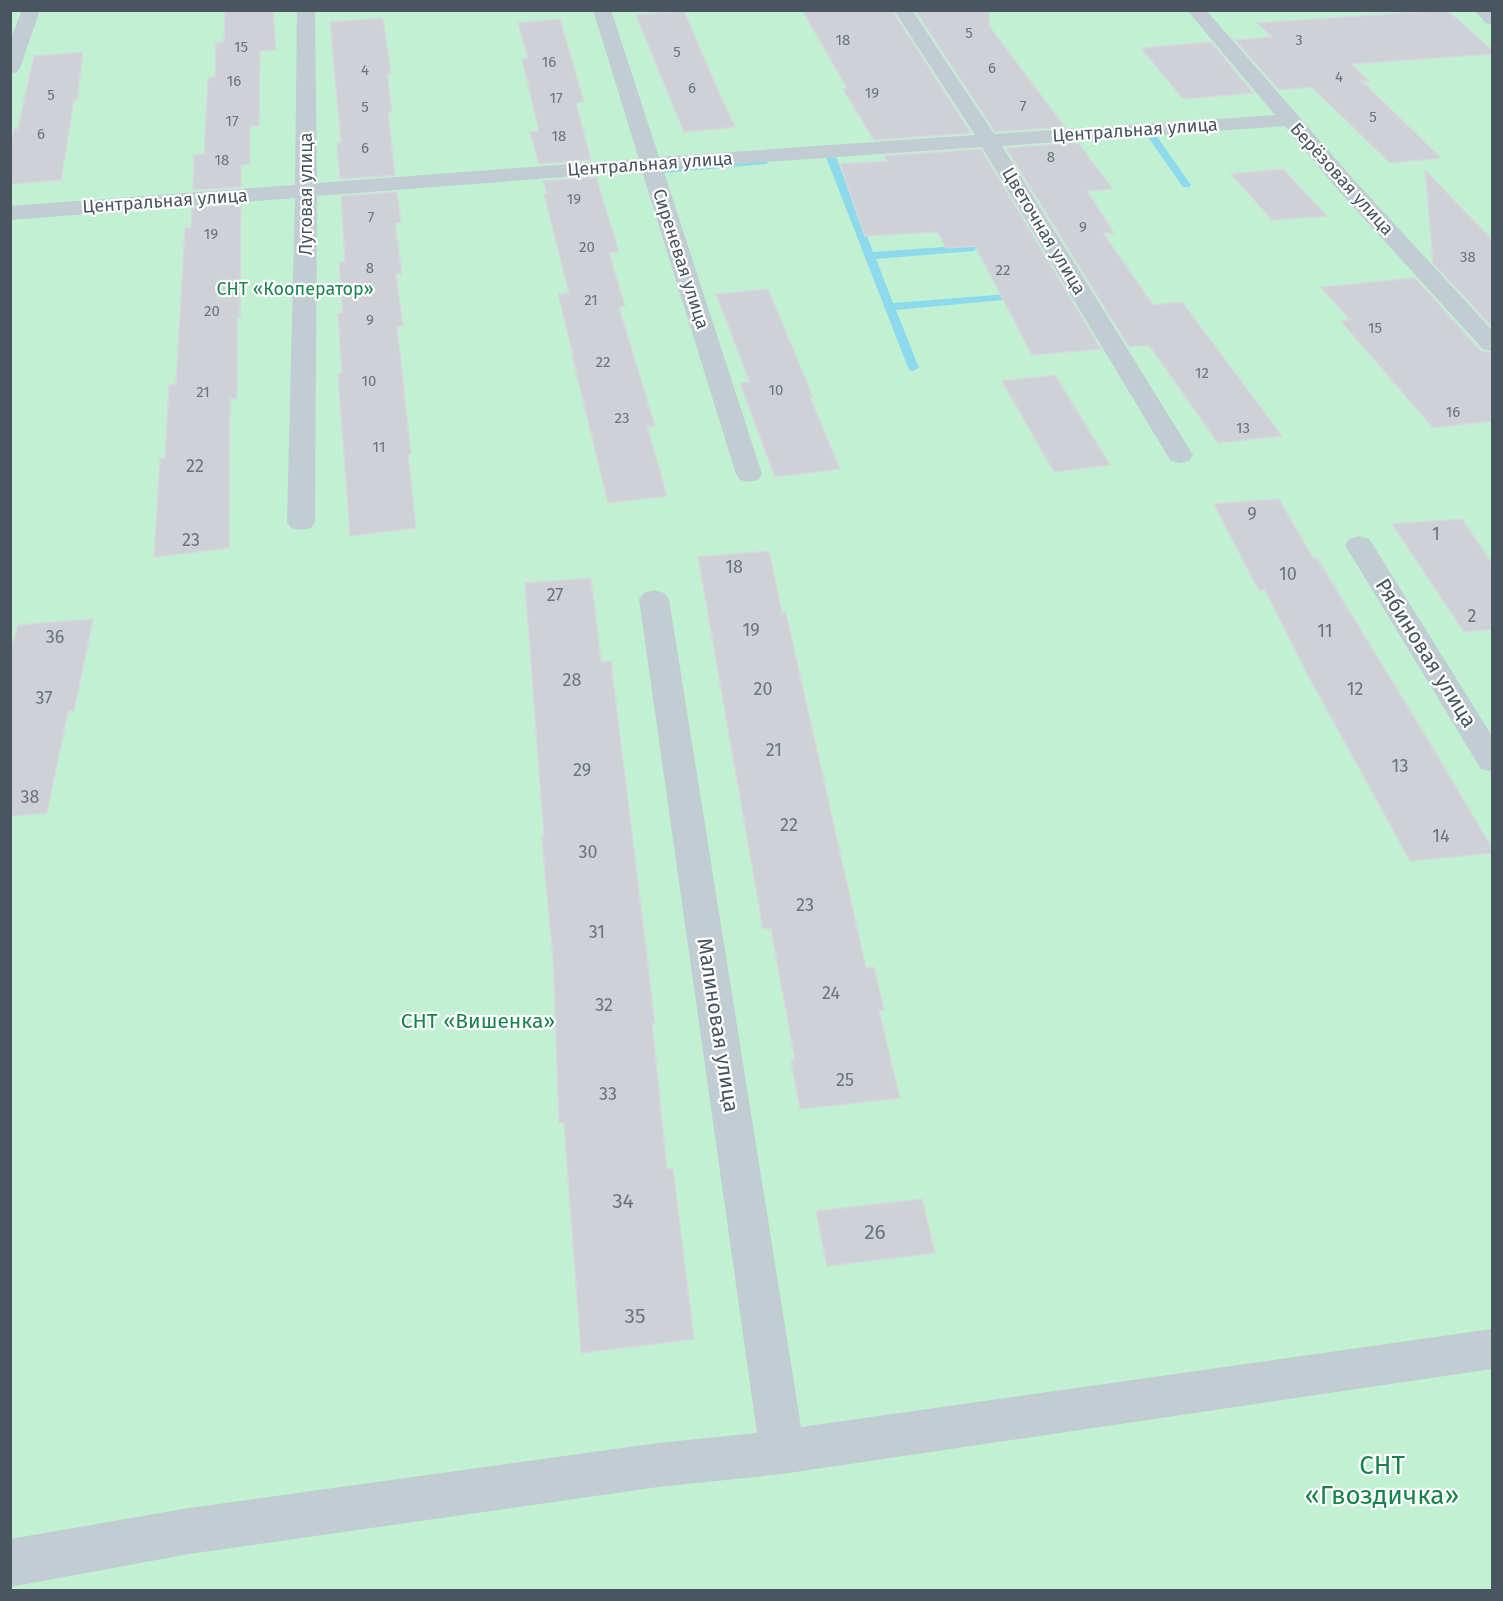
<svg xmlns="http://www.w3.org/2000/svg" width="1503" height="1601" font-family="'Fira Sans',sans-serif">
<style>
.green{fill:#c1f0d3}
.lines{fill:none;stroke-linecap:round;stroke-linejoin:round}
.stream{fill:#8edaed;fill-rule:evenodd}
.building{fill:#ced1d6;stroke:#d6d8dd;stroke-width:1.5}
.minor{fill:#c2ccd3;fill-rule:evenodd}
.labels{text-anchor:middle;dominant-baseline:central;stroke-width:4.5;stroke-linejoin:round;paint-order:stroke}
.far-number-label{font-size:15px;fill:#6a747d}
.far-street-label{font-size:18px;fill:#49555f;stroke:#fff}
.far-park-label{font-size:18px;fill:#18834c;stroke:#fff}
.number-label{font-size:18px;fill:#6a747d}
.street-label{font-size:21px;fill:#49555f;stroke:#fff}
.park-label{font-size:21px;fill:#18834c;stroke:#fff}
.near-number-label{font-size:21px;fill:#6a747d}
.near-park-label{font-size:26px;fill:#18834c;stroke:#fff}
</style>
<rect width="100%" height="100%" fill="#f4f2f2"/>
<path class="green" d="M11 11H1492V1351L971 1425 1492 1354V1590H11Z"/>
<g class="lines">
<path class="stream" d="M1147 131H1153L1191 185 1189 187H1183L1145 133Z
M831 154 836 157 873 252 973 245 978 248 973 251 876 259 893 303 1020 293 1025 296 1024 298 896 310 919 368 913 371 909 370 826 157Z
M763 159 768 162 766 164 664 173 659 170 664 167Z"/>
</g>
<path class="building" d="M225 10H273L276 50 260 51 259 126H250V164L241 165V187L193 190 194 155 204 154 208 78 215 77 216 43 224 42Z
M802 10H892L971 133 874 140 843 89 847 88Z
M915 10H989V26L1065 127 995 132Z
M1447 10 1492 50V54L1351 64 1369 81H1362L1441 158 1390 163 1312 87 1279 90 1235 40 1272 37 1257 23Z
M684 11 719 93 735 127 684 132 636 15Z
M383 18 391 74H387L392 112H388L395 175 340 179 337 143H341L330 22Z
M560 19 584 102 576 103 591 160 539 164 530 132 539 131 522 59 528 58 518 23Z
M1211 42 1253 93 1183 99 1141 48Z
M83 52 77 100H74L61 180 10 184V148L14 129H18L34 56Z
M1078 143 1113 189 1087 191 1114 233H1103L1153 305 1182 302 1282 436 1218 443 1149 345 1129 347 1006 148Z
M981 149 1101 349 1032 355 975 246 946 248 938 232 865 236 840 164 888 161 884 156Z
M1283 169 1327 216 1272 220 1231 174Z
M1425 170 1492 240V327L1433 263Z
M596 177 619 252 609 253 625 306 619 307 655 426H647L667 496 608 503 572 355H573L558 294 569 293 544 194H547L543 181Z
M397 192 401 222 395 223 402 274H396L403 326H397L411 454 408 455 416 528 350 536 338 374 342 373 338 314 343 313 339 263 345 262 341 196Z
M241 204 240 317 237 318V398L230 399 229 548 154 557 160 459 165 458 169 385 176 384 185 228H191L192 208Z
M1415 278 1481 351 1492 353V421L1433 428 1341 321 1350 320 1321 287Z
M768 289 813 397H810L840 469 775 477 740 383 750 382 716 294Z
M1055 375 1110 465 1054 472 1002 381Z
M1279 499 1313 558H1317L1431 745 1492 848V853L1410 861 1309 677 1265 590 1259 591 1214 504Z
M1462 519 1492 563V629L1464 632 1392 524Z
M769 551 782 613H786L866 968 874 967 884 1010 879 1011 900 1098 800 1109 791 1061 795 1060 771 929H763L698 557Z
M591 578 601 662 611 661 655 1023H652L667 1169H673L694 1339 581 1353 564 1123H559L553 957 545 875 542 837H544L525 583Z
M93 619 74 711H68L47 813 10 816V653L18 625Z
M922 1199 935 1253 827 1266 816 1211Z"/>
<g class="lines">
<path class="minor" d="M22 10H40L20 68 17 72 10 74V41Z
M297 10H315L317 183 639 159 593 10H611L659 157 975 135 894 10H912L994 134 1275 115 1187 10H1206L1354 180 1492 330V351L1483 349 1338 190 1285 126 1002 146 1193 455 1189 461 1180 463 1171 461 1167 455 982 147 663 169 762 474 758 480 749 482 740 480 736 474 642 171 317 196 315 522 311 528 301 530 291 528 287 522 295 198 10 220V206L295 185Z
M1474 10H1492V24L1486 23Z
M1359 536 1369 539 1373 545 1492 736V772L1481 769 1345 545 1349 539Z
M654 590 664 593 669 599 801 1427 1492 1329V1369L782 1474 658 1487 189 1554 10 1587V1539L189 1508 658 1443 757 1433 639 599 644 593Z"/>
</g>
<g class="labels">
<g class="far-number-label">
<text x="969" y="33">5</text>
<text x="843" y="40">18</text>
<text x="1299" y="40">3</text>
<text x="241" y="47">15</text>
<text x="677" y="52">5</text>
<text x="549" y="62">16</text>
<text x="992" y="68">6</text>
<text x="365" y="70">4</text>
<text x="1339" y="77">4</text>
<text x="234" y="81">16</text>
<text x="692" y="88">6</text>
<text x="872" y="93">19</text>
<text x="51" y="95">5</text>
<text x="556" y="98">17</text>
<text x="1023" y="106">7</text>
<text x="365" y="107">5</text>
<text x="1373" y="117">5</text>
<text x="232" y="121">17</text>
<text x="41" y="134">6</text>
<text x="559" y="136">18</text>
<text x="365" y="148">6</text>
<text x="1051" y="157">8</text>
<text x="222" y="160">18</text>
<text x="574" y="199">19</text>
<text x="371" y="217">7</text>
<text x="1083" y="227">9</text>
<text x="211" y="234">19</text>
<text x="587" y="247">20</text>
<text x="1468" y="257">38</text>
<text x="370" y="268">8</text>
<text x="1003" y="270">22</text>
<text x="591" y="300">21</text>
<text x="212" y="311">20</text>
<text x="370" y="320">9</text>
<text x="1375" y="328">15</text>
<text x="603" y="362">22</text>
<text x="1202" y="373">12</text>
<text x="369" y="381">10</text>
<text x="776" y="390">10</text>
<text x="203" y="392">21</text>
<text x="1453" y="412">16</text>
<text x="622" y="418">23</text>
<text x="1243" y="428">13</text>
<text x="379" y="447">11</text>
</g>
<g class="far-street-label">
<text transform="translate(1135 130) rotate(-4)">Центральная улица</text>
<text transform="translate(650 164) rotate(-4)">Центральная улица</text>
<text transform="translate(1342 179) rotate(48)">Берёзовая улица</text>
<text transform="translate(306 194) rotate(-90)">Луговая улица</text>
<text transform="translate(165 201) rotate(-4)">Центральная улица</text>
<text transform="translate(1044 231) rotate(59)">Цветочная улица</text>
<text transform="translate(681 259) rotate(72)">Сиреневая улица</text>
</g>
<g class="far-park-label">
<text x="295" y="289">СНТ «Кооператор»</text>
</g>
<g class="number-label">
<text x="195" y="466">22</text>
<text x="1252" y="514">9</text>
<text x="1436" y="534">1</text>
<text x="191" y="540">23</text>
<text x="734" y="567">18</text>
<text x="1288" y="574">10</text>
<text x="555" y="595">27</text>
<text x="1472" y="616">2</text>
<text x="751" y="630">19</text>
<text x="1325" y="631">11</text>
<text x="55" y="637">36</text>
<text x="572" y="680">28</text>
<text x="763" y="689">20</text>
<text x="1355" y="689">12</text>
<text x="44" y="698">37</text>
<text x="774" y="750">21</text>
<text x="1400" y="766">13</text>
<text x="582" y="770">29</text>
<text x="30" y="797">38</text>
<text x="789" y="825">22</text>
<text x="1441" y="836">14</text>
<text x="588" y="852">30</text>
<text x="805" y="905">23</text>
<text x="597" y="932">31</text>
<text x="831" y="993">24</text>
<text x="604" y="1005">32</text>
<text x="845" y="1080">25</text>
<text x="608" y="1094">33</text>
</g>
<g class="street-label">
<text transform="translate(1426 653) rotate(58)">Рябиновая улица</text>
<text transform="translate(718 1025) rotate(81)">Малиновая улица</text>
</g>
<g class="park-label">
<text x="478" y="1021">СНТ «Вишенка»</text>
</g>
<g class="near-number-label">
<text x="623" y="1201">34</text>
<text x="875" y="1232">26</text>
<text x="635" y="1316">35</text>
</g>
<g class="near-park-label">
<text x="1382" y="1465">СНТ<tspan x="1382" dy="30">«Гвоздичка»</tspan></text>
</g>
</g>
<rect width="1503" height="1601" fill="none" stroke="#49555f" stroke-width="24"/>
</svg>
